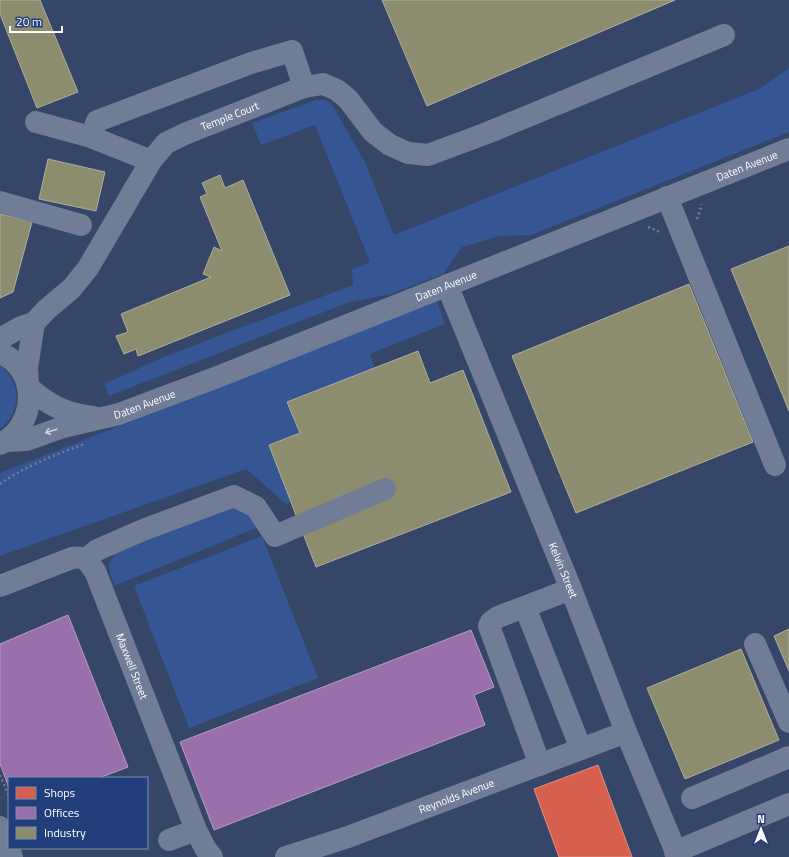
<svg xmlns="http://www.w3.org/2000/svg" width="789" height="857" font-family="'Titillium Web',sans-serif">
<style>
.green{fill:#355593}
.shops{fill:#d6604d;stroke:#e29082}
.offices{fill:#9970ab;stroke:#b89bc4}
.industry{fill:#8c8c6e;stroke:#aeae9a}
.lines{fill:none;stroke-linecap:round;stroke-linejoin:round}
.path{stroke:#717d97;stroke-width:2.5;stroke-dasharray:2 3;stroke-linecap:butt}
.minor{stroke:#717d97;stroke-width:22}
.oneway{stroke:#cdd2db}
.labels{text-anchor:middle;dominant-baseline:central;stroke-width:4;stroke-linejoin:round;paint-order:stroke}
.street-label{font-size:11px;fill:#fff;stroke:#223f7c}
</style>
<rect width="100%" height="100%" fill="#364668"/>
<path class="green" d="M789 68V132L531 235 500 236 462 247 443 274 391 294 347 303 109 396 104 384 166 356 353 285 352 269 370 262 315 125 261 145 252 123 316 100H324L331 103 365 162 394 235 761 88Z
M437 301 445 324 370 354 405 459 286 504 246 469 0 556V473Z
M0 366C22 381 22 413 0 429Z
M226 507H241L261 526 114 586C108 567 105 563 121 549Z
M262 536 318 678 189 728 134 586Z"/>
<path class="shops" d="M598 765 632 857H559L534 789Z"/>
<path class="offices" d="M68 615 128 767 99 778H9V788L0 764V644Z
M471 630 494 687 474 695 485 725 214 830 180 742Z"/>
<path class="industry" d="M0 0H40L78 92 37 108 0 14Z
M382 0H675L427 106Z
M48 159 105 172 96 211 39 199Z
M220 175 225 188 243 180 290 295 138 356 136 349 124 354 116 336 128 332 121 314 211 277 203 274 214 247 222 251 200 197 207 194 202 183Z
M0 214 32 222 13 292 0 298Z
M789 246V411L731 269Z
M689 284 753 442 576 513 512 356Z
M418 351 430 383 463 370 511 492 316 567 269 445 300 433 287 402Z
M789 629V671L774 636Z
M741 649 779 740 685 779 647 688Z"/>
<g class="lines">
<path class="path" d="M697 219 702 204
M648 227 660 232
M0 484C25 466 55 455 84 444
M0 775 9 796"/>
<g class="minor">
<path d="M36 122 91 137 151 161"/>
<path d="M91 137 97 121 251 63 292 51 304 87"/>
<path d="M667 197 775 465"/>
<path d="M0 202 81 225"/>
<path id="s1" d="M447 285 571 589 626 732 678 857"/>
<path id="s2" d="M0 339 21 327 34 323 46 310 72 288 88 268 151 161 166 143 187 133 304 87 323 84 337 90 348 99 373 132 390 145 408 153 428 155 487 133 724 35"/>
<path d="M0 353C40 369 37 427 0 444"/>
<path d="M28 385 27 368 34 323"/>
<path d="M28 387C48 405 66 414 93 417"/>
<path id="s3" d="M6 441 27 440 63 427 119 414 220 376 789 149"/>
<path d="M86 559 97 550 143 530 234 496 256 507 275 536 385 489"/>
<path id="s4" d="M0 586 72 558C86 556 87 561 95 571L196 830 205 848 212 857"/>
<path d="M525 607 581 749"/>
<path d="M755 644 789 722"/>
<path d="M540 765 489 626 491 622 498 617 571 589"/>
<path d="M692 798 789 757"/>
<path d="M0 827 12 857"/>
<path d="M169 840 196 830"/>
<path d="M675 852 789 804"/>
<path id="s5" d="M286 857 348 837 626 732"/>
</g>
</g>
<defs><path id="oneway-shaft" d="M-6 0H5M1.5-3L5.5 0L1.5 3" fill="none" stroke-width="1.6" stroke-linecap="round" stroke-linejoin="round"/></defs>
<use class="oneway" href="#oneway-shaft" transform="translate(51 431) rotate(162)"/>
<g class="labels">
<g class="street-label">
<text stroke="none"><textPath href="#s2" startOffset="332">Temple Court</textPath></text>
<text stroke="none"><textPath href="#s3" startOffset="792">Daten Avenue</textPath></text>
<text stroke="none"><textPath href="#s3" startOffset="468">Daten Avenue</textPath></text>
<text stroke="none"><textPath href="#s3" startOffset="144">Daten Avenue</textPath></text>
<text stroke="none"><textPath href="#s1" startOffset="308">Kelvin Street</textPath></text>
<text stroke="none"><textPath href="#s4" startOffset="208">Maxwell Street</textPath></text>
<text stroke="none"><textPath href="#s5" startOffset="181">Reynolds Avenue</textPath></text>
</g>
</g>
<rect x="8" y="777" width="140" height="72" fill="#223f7c" stroke="#7a8cb0"/>
<rect x="16" y="787" width="20" height="12" fill="#d6604d" stroke="#7a8cb0"/>
<text x="44" y="797" font-size="12" fill="#ffffff">Shops</text>
<rect x="16" y="807" width="20" height="12" fill="#9970ab" stroke="#7a8cb0"/>
<text x="44" y="817" font-size="12" fill="#ffffff">Offices</text>
<rect x="16" y="827" width="20" height="12" fill="#8c8c6e" stroke="#7a8cb0"/>
<text x="44" y="837" font-size="12" fill="#ffffff">Industry</text>
<g transform="translate(761 829)" stroke="#223f7c" stroke-width="3" paint-order="stroke">
<path d="M0-3L7 15L0 10L-7 15Z" fill="#ffffff"/>
<text y="-6" font-size="11" font-weight="bold" text-anchor="middle" fill="#ffffff">N</text>
</g>
<path d="M10 26v6h52v-6" fill="none" stroke="#ffffff" stroke-width="2"/>
<text x="16" y="26" font-size="12" fill="#ffffff" stroke="#223f7c" stroke-width="3" paint-order="stroke">20 m</text>
</svg>
